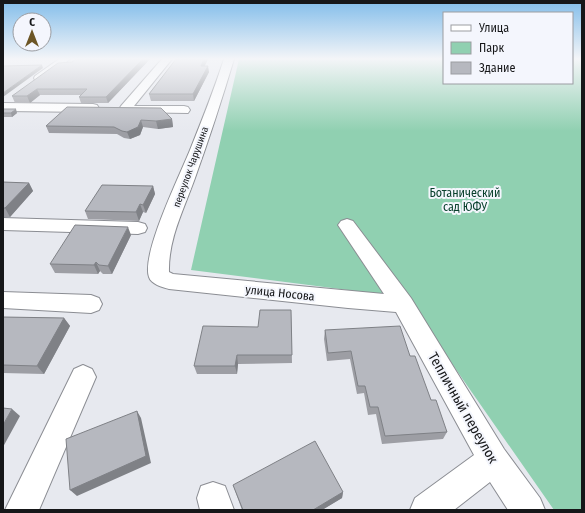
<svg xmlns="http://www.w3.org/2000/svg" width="585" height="513" font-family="'Fira Sans Condensed',sans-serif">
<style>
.green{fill:#90d0b1}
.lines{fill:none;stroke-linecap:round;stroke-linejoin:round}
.minor-casing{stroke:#8b8d93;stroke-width:2}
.minor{fill:#fff;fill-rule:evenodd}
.wall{fill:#9d9ea4}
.shaded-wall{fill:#7f8186}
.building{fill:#b6b8bf;stroke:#7f8186}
.labels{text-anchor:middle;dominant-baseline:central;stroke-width:4;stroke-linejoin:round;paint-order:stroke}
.far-street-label{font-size:10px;fill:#161719;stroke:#f4f6fd}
.park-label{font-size:12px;fill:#08402c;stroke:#f4f6fd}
.street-label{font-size:12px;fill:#161719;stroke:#f4f6fd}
.near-street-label{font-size:14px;fill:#161719;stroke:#f4f6fd}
</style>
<rect width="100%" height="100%" fill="#e7e9ef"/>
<path class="green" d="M239 59H444V83H572V59H582V510H554L411 305 387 295 191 270Z"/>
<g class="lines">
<g class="minor-casing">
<path id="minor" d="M59 59H70L43 80H35L34 78 35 76Z
M162 59H172L134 106H184L188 107 190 110 188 113 121 112 119 109 121 106Z
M224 59H234C222 99 209 139 195 178 184 209 168 239 169 272L173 274 384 294 338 225 341 221 347 219 353 221 411 298 504 449 540 498 545 510H508L490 482 454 510H410L415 498 474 455 396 312 348 308 169 289C162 287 151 284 149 277 141 254 180 175 190 150 202 120 214 90 224 59Z
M3 103 93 104 97 105 99 108 97 111 93 112 3 111Z
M3 218 138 222 145 224 147 228 145 232 138 234 3 230Z
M3 292 91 295 99 298 102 304 99 310 91 313 3 308Z
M83 365 92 369 96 377 39 510H5L74 369Z
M213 482 225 486 234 510H200L197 498 201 486Z"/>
</g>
<use href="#minor" class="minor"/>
</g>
<path class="wall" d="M76 59H150L108 103H81L79 97 81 95H40L30 103H15L12 96 72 62Z
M176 59H208L204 66 209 72 194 101H151L149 94Z
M67 107 172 119 173 127 158 129 143 127 140 135 130 139 124 138 117 134 49 133 46 126Z
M3 109 17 113 12 117H3Z
M3 182 29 183 33 191 10 217H3Z
M153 186 155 194 146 213 143 212 139 221 88 219 85 211Z
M131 235 112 274H103L100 271 98 274 55 273 50 264Z
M291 310 292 363 238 364 237 374H197L194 366 258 327Z
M3 317 64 318 70 326 44 374 3 373Z
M325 330 410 356 431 400 447 432 443 439 382 444 376 414 368 415 364 393 357 394 350 359 327 361 324 339Z
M233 485 343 492 342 498 322 510H242Z"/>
<path class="shaded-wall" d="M143 59H150L108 103 106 97Z
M204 59H208L202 72 201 66Z
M42 65 43 68 3 97V93Z
M208 66 209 72 194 101 193 94Z
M37 89 40 95 30 103 27 96Z
M16 109 17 113 12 117 11 113Z
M172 119 173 127 158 129 156 121Z
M141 120 143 127 140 135 130 139 127 132Z
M29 183 33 191 10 217 5 208Z
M153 186 155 194 146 213 143 205Z
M140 204 143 212 139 221 136 212Z
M128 227 131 235 112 274 108 266Z
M96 262 100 271 98 274 94 265Z
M64 318 70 326 44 374 37 366Z
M237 355 238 364 237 374 235 366Z
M12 409 20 416 3 447V425Z
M137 411 141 418 151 463 77 496 70 490Z
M343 492 342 498 322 510H313Z"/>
<path class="building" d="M76 59H143L106 97H79L87 89H37L27 96H12L58 63 72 62Z
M176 59H204L201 66H208L193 94H149Z
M42 65 3 93V66Z
M67 107 161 108 172 119 156 121 141 120 138 127 127 132 122 131 114 127 46 126Z
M3 109H16L11 113H3Z
M3 182 29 183 5 208H3Z
M102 185 153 186 143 205 140 204 136 212 85 211Z
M75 225 128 227 108 266 99 265 96 262 94 265 50 264Z
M260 310H291L292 355H237L235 366H194L203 326 258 327Z
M3 317 64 318 37 366 3 365Z
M400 326 410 356H415L431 400H436L447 432 385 436 378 407H370L365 386H358L351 351 328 353 325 330Z
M3 408 12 409 3 425Z
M137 411 146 456 70 490 66 439Z
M315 441 343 492 313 510H243L233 485Z"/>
<linearGradient id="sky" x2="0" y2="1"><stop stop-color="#82bdea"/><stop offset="0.45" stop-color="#f4f5f8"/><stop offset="1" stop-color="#f4f5f8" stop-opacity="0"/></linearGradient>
<rect width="585" height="131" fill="url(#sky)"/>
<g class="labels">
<g class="far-street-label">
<text transform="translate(191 167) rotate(-70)">переулок Чарушина</text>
</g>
<g class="park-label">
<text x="465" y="193">Ботанический<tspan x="465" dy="14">сад ЮФУ</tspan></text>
</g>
<g class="street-label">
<text transform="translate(280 293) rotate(6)">улица Носова</text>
</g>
<g class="near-street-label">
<text transform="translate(463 408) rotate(60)">Тепличный переулок</text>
</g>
</g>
<rect width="585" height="513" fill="none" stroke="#161719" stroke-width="8"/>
<rect x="443" y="12" width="130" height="72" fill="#f4f6fd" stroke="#9b9da2"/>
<rect x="451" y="25" width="20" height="6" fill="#ffffff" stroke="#9b9da2"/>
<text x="479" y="32" font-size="12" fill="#161719">Улица</text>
<rect x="451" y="42" width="20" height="12" fill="#90d0b1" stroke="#9b9da2"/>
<text x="479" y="52" font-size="12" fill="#161719">Парк</text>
<rect x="451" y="62" width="20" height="12" fill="#b6b8bf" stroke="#9b9da2"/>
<text x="479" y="72" font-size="12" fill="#161719">Здание</text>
<g transform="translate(32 32)"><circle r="19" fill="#f4f6fd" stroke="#9b9da2"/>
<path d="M0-3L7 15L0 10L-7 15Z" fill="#6d5626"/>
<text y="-6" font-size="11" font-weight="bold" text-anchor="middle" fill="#161719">С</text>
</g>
</svg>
